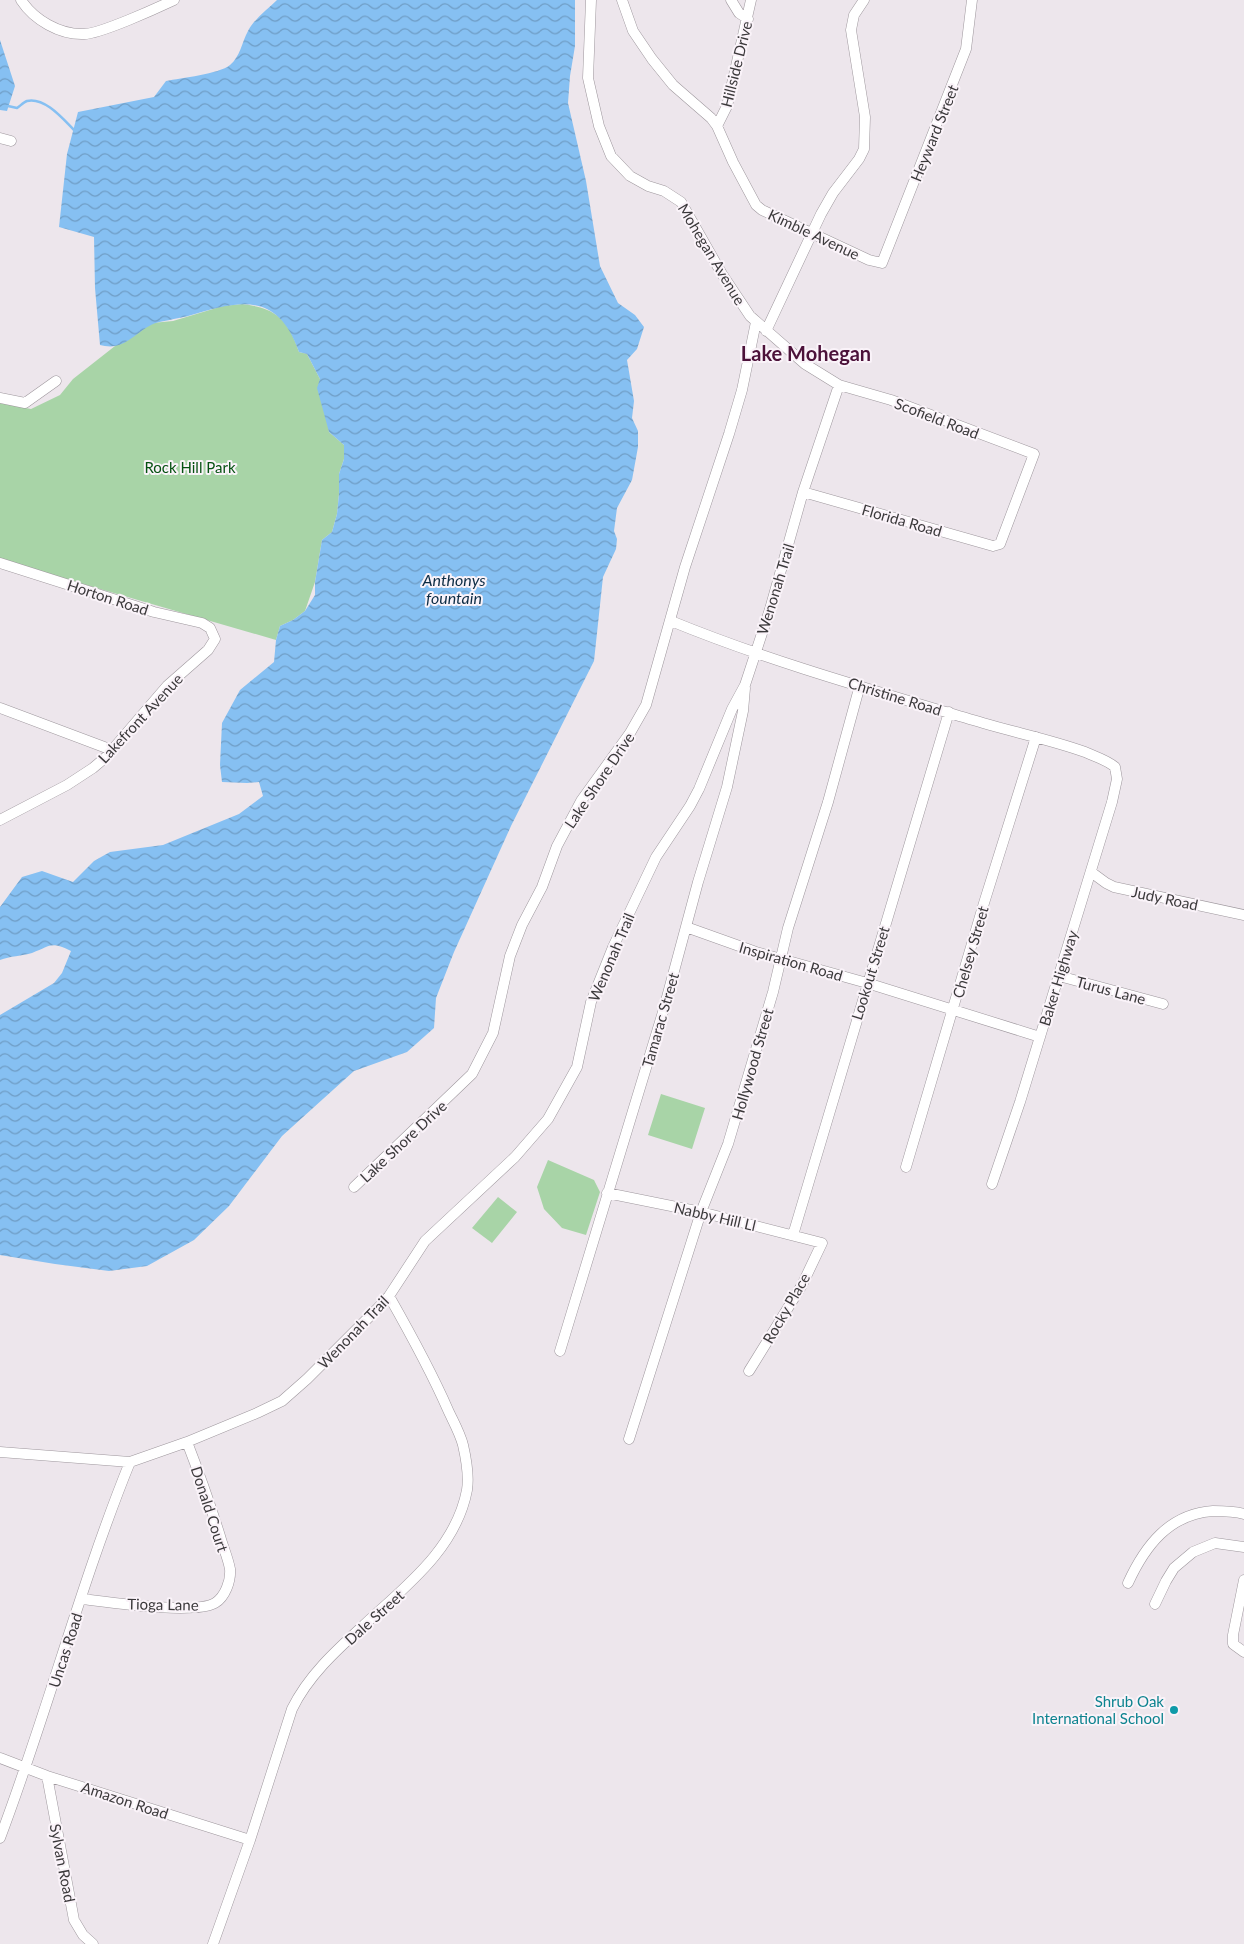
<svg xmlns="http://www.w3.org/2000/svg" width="1244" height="1944" font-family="Lato,sans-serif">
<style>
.park{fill:#a8d4a7}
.water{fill:url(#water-waves)}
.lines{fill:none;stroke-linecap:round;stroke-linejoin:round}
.stream{stroke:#86c0f2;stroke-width:2.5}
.minor-casing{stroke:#9e979d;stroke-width:11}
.minor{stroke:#fff;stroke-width:10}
.culture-dot{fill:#0f9aa8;stroke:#faf3f9;stroke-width:2}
.labels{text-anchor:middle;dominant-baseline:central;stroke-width:4;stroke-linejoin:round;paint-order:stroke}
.street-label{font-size:15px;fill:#3b393b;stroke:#faf3f9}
.park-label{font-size:15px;fill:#055111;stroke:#faf3f9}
.culture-label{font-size:15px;fill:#0d838f;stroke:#faf3f9;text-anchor:end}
.water-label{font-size:16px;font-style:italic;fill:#0c2c45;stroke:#faf3f9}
.district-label{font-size:20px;font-weight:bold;fill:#4c123a;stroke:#faf3f9}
</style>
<defs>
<pattern id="water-waves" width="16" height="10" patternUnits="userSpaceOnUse" patternTransform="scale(1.25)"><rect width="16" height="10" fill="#86c0f2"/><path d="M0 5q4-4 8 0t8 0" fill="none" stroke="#6f9dc5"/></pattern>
</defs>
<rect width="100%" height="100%" fill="#ede6ec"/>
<path class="park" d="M242 304C276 308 288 319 299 352L307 354 320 379 329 432 344 445V459L339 474V494L337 514 332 532 322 540 315 582 305 611 293 620 280 626 276 640 0 560V403L31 409 60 395 73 379 115 346 152 323 173 321 223 306Z
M661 1094 705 1108 692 1149 648 1135Z
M548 1160 594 1180 600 1192 586 1235 562 1228 544 1209 537 1187Z
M498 1197 517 1212 492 1243 472 1228Z"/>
<path class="water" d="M277 0H575V46L570 76 568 103 586 181 600 266 618 303 635 315 644 327 637 349 627 360 634 401 632 418 638 431V447L632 480 617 508 614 531 617 539 616 549 603 577 594 661 511 826 454 952 436 998 434 1028 407 1052 354 1071 282 1136 229 1206 194 1240 147 1266 109 1271 55 1264 0 1255V1015L54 983 62 973 71 951C50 941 51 946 32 953 22 956 10 956 0 960V907L22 877 42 871 73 882 94 861 110 852 163 845 239 814 263 796 259 782 247 783 222 782 220 765 222 723 240 690 274 662 276 640 280 626 293 620 305 611 315 595V582L322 540 332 532 337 514 339 494V474L344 459V445L329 432 317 388 320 379 307 354 299 352C277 290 239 301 188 316 178 319 158 321 151 325 139 331 128 344 115 346 110 347 104 346 100 345L95 288 94 237 59 227 67 154 78 112 154 97 166 81C181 78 219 74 230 65 240 57 242 42 248 31 255 18 267 10 277 0Z
M0 40 15 86 7 111 0 110Z"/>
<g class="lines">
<path class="stream" d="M8 106 17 108C20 106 24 102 27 101 45 97 63 119 74 130"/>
<g class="minor-casing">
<path id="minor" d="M21 0C34 20 60 35 84 34 100 34 157 8 174 0
M591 0 588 78 599 126 611 156 630 176 648 186 664 191 681 202 722 274 750 316 805 364 839 385 891 400 1034 454 1000 544 993 546 803 492
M622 0 633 31 652 59 673 85 711 118 717 126 733 162 756 205 762 210 869 260 882 263 966 49 972 0
M731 0 739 13 748 19
M717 126 727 106 751 0
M0 138 11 141
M766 331 821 214 833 193 859 159 864 149 865 117 851 30 854 15 864 0
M0 398 25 403 56 381
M0 563 154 612 202 623 210 628 215 639 208 650 167 686 106 757 93 768 67 785 0 820
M671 621C771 662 879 692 983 723 1017 733 1052 740 1085 752 1096 757 1107 760 1115 767L1117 779 1112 802 1020 1102 992 1184
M0 708 112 750
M1091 872 1106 883 1114 887 1244 915
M686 927 756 952 867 983 1040 1037
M1059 976 1163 1004
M906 1167 984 903 1036 737
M354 1187 472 1074 493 1033 510 956 522 925 542 887 557 846 581 801 630 733 646 705 685 567 729 434 742 390 756 322
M607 1193 701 1212 822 1243 802 1285 749 1371
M793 1235 949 712
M560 1351 663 1012 698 882 727 787 743 711 745 688
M629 1439 701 1212 728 1144 773 992 788 928 828 802 860 685
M0 1452 130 1462 187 1442 257 1413 282 1401 307 1379 380 1306 389 1296 425 1241 515 1157 548 1119 577 1067 591 1002 613 947 656 857 690 806 699 789 732 709 745 685 770 609 803 492 839 385
M1244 1580 1233 1635V1644L1244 1652
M1128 1583C1145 1546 1169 1514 1213 1511 1223 1511 1234 1511 1244 1514
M82 1599C108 1602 194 1615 215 1603 225 1597 231 1581 230 1569 228 1558 223 1547 220 1536 210 1504 199 1473 187 1442
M1155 1604 1166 1581 1174 1568 1193 1552 1215 1543 1244 1547
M0 1758 47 1776 250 1840
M47 1776 74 1920 83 1935 93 1944
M0 1838C47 1714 80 1585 130 1462
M213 1944 250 1840 292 1709C311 1670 346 1642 377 1613 415 1579 457 1543 467 1490 469 1477 466 1458 463 1445 460 1433 453 1421 448 1410 431 1371 410 1333 389 1296"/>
</g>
<use href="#minor" class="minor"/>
</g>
<circle class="culture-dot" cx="1174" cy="1710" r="5"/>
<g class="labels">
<g class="street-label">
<text transform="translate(736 64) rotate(-76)">Hillside Drive</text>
<text transform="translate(934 133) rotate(-68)">Heyward Street</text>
<text transform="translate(814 234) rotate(25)">Kimble Avenue</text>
<text transform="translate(712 254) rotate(59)">Mohegan Avenue</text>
<text transform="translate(937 418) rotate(21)">Scofield Road</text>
<text transform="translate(902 520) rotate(16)">Florida Road</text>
<text transform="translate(775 589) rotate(-73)">Wenonah Trail</text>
<text transform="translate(108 597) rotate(18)">Horton Road</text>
<text transform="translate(895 696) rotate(17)">Christine Road</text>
<text transform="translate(140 718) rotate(-47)">Lakefront Avenue</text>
<text transform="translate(599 780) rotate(-56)">Lake Shore Drive</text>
<text transform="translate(1165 898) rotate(12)">Judy Road</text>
<text transform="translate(970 952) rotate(-74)">Chelsey Street</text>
<text transform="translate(611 957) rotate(-67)">Wenonah Trail</text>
<text transform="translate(791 961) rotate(16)">Inspiration Road</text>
<text transform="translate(870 973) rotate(-73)">Lookout Street</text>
<text transform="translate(1058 978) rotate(-73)">Baker Highway</text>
<text transform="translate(1111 990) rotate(15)">Turus Lane</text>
<text transform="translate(660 1020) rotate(-74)">Tamarac Street</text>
<text transform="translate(752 1064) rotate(-74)">Hollywood Street</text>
<text transform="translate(403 1141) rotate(-43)">Lake Shore Drive</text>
<text transform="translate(715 1216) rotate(13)">Nabby Hill Ll</text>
<text transform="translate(786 1308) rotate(-60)">Rocky Place</text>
<text transform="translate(353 1332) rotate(-46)">Wenonah Trail</text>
<text transform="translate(210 1509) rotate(72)">Donald Court</text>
<text transform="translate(163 1604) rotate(1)">Tioga Lane</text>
<text transform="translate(374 1617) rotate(-42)">Dale Street</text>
<text transform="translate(65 1650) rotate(-72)">Uncas Road</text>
<text transform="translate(125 1800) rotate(18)">Amazon Road</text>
<text transform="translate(63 1863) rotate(79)">Sylvan Road</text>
</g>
<g class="park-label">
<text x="190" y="467">Rock Hill Park</text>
</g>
<g class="culture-label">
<text x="1164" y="1701">Shrub Oak<tspan x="1164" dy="17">International School</tspan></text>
</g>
<g class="water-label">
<text x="454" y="579">Anthonys<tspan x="454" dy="18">fountain</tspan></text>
</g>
<g class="district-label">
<text x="806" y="353">Lake Mohegan</text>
</g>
</g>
</svg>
